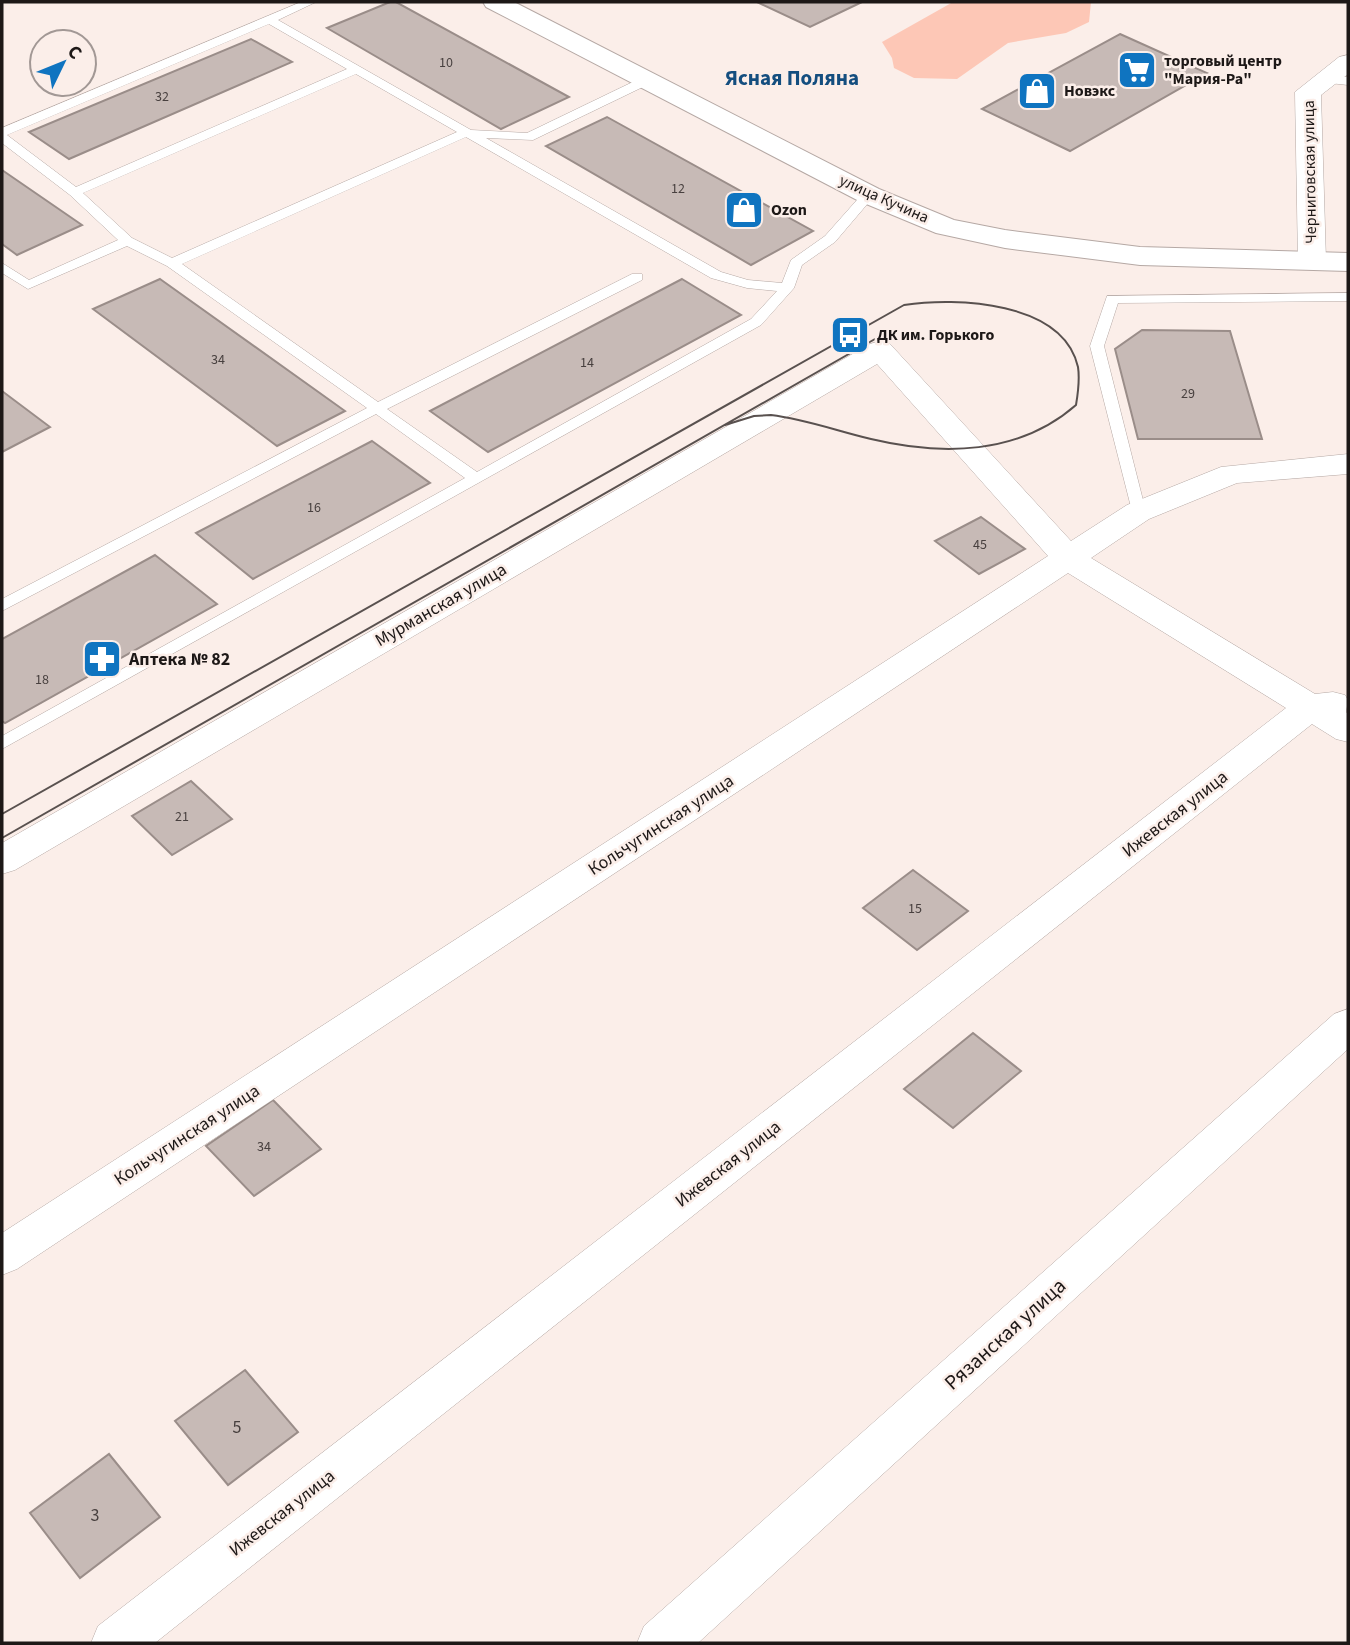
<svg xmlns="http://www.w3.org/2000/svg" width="1350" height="1645" font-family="'Source Sans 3',sans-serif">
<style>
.green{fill:#fdc7b6}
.building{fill:#c7bab6;stroke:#9a8d89;stroke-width:2}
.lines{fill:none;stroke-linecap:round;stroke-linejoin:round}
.service-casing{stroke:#b5a8a4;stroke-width:1}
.minor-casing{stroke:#b5a8a4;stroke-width:1}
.secondary-casing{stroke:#b5a8a4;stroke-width:2}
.service{fill:#fff;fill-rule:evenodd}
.minor{fill:#fff;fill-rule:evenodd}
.secondary{fill:#fff;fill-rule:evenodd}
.tram{stroke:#59514f;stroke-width:2}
.labels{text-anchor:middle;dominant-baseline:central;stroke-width:5;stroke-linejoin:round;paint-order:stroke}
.number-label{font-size:14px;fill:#48403f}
.far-poi-label{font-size:16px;font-weight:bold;fill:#1d1817;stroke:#fbeee9;text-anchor:start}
.far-street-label{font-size:16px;fill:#1d1817;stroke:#fbeee9}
.street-label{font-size:18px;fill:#1d1817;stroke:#fbeee9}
.poi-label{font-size:18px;font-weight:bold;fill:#1d1817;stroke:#fbeee9;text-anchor:start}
.near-number-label{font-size:18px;fill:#48403f}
.far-district-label{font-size:21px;font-weight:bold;fill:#144e7f;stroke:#fbeee9}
.near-street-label{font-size:21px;fill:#1d1817;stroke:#fbeee9}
</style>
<rect width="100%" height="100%" fill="#fbeee9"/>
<path class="green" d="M953 2H1091L1089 22 1066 33 1008 43 957 79 914 78 894 68 892 58 882 42Z"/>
<path class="building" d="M390 2H396L569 97 501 129 327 28Z
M757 2H862L810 27Z
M1120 34 1207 73 1070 151 982 109Z
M251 39 292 62 69 159 29 132Z
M607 117 813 231 751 265 546 146Z
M2 170 82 225 17 255 2 244Z
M160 279 345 411 277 446 93 309Z
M682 279 741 315 488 452 430 411Z
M1142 330 1230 331 1262 439H1138L1115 349Z
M2 391 50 427 2 452Z
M372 441 430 483 253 579 196 533Z
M981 517 1025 549 979 574 935 541Z
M155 555 217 604 5 723 2 721V639Z
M191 781 232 819 172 855 132 816Z
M913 870 968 911 917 950 863 908Z
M973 1033 1021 1071 953 1128 904 1089Z
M273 1100 321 1149 254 1196 206 1146Z
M245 1370 298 1432 228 1485 175 1421Z
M109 1454 160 1517 80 1578 30 1513Z"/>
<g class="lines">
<g class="service-casing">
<path id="service" d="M301 2H316L278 20 471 130 527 133 641 78H649V84L533 140 486 138 721 272 748 280 782 283 791 260 825 236 864 192 875 195 835 242 802 265 794 288 761 325 2 749V736L465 478 376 414 2 611V599L367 408 167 266 127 246 28 289 2 273V263L29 280 118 240 70 195 2 143V128ZM269 24 347 69 76 187 7 135ZM356 74 457 132 172 258 132 238 83 193ZM466 137 711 278 747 288 777 291 751 319 477 472 387 409 642 280V274H632L378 402 182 264Z
M1324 75 1348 77V85L1320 82 1318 79Z
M1348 293V301L1118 303 1104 346 1146 512 1143 515H1133L1090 346 1107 296Z"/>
</g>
<g class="minor-casing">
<path id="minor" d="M1348 55V74L1321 95 1326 261 1322 267 1312 269 1302 267 1298 261 1295 92 1339 57Z
M880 341 890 344 1071 541 1127 505 1221 467 1348 454V474L1237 483 1149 519 1091 558 1315 694 1333 692 1345 695 1348 700 1346 712 1348 714V742L1336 739 1312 724 155 1643H91L98 1626 1286 708 1068 573 17 1269 2 1275V1233L1048 556 877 364 15 870 2 874V843L870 344Z
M1348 1009V1049L698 1643H637L644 1626 1334 1014Z"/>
</g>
<g class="secondary-casing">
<path id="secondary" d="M483 2H514L879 189 954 220 1005 230 1140 247 1348 253V271L1140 265 1005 248 936 233 859 201 486 7Z"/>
</g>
<use href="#service" class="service"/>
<use href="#minor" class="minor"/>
<use href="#secondary" class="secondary"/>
<path class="tram" d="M2 814 904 305C956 297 1063 301 1078 367 1080 380 1078 393 1076 405 1019 455 942 456 871 439 837 431 805 419 771 415L754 416 725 425
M2 838 889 331"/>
</g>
<defs>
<g id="supermarket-square" transform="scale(2.0125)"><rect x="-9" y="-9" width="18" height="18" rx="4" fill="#0f74c0" stroke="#fbeee9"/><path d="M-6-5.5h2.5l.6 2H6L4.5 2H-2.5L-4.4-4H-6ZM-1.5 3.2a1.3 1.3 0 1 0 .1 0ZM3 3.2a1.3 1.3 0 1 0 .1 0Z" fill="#fff"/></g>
<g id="shop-square" transform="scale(2.0125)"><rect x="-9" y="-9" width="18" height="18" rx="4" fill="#0f74c0" stroke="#fbeee9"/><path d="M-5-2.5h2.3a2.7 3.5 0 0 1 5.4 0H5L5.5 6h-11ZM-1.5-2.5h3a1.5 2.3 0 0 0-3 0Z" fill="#fff"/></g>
<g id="bus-square" transform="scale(2.0125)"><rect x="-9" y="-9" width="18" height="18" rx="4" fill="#0f74c0" stroke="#fbeee9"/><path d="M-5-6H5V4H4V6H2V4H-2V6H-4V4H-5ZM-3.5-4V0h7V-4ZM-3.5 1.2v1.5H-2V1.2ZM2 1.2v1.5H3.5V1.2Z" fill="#fff"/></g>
<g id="pharmacy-square" transform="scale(2.0125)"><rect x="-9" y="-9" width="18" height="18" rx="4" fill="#0f74c0" stroke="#fbeee9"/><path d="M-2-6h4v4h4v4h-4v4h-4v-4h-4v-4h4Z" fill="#fff"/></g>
</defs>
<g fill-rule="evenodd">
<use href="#supermarket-square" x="1137" y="70"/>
<use href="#shop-square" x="1037" y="91"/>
<use href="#shop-square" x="744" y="210"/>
<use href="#bus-square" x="850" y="335"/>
<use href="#pharmacy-square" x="102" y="659"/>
</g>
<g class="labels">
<g class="number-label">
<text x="446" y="63">10</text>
<text x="162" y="97">32</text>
<text x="678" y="189">12</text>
<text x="218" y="360">34</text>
<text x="587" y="363">14</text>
<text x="1188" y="394">29</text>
<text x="314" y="508">16</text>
<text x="980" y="545">45</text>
<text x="42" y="680">18</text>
<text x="182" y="817">21</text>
<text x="915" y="909">15</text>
<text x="264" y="1147">34</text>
</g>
<g class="far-poi-label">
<text x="1164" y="61">торговый центр<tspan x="1164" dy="18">"Мария-Ра"</tspan></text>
<text x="1064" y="91">Новэкс</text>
<text x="771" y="210">Ozon</text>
<text x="877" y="335">ДК им. Горького</text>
</g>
<g class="far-street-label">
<text transform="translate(1310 172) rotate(-91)">Черниговская улица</text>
<text transform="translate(884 199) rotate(24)">улица Кучина</text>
</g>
<g class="street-label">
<text transform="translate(441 605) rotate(-30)">Мурманская улица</text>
<text transform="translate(1175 814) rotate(-38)">Ижевская улица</text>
<text transform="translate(661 825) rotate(-33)">Кольчугинская улица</text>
<text transform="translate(187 1135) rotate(-33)">Кольчугинская улица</text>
<text transform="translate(728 1164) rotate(-38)">Ижевская улица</text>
<text transform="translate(282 1513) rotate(-38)">Ижевская улица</text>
</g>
<g class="poi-label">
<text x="129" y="659">Аптека № 82</text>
</g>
<g class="near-number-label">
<text x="237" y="1427">5</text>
<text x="95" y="1515">3</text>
</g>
<g class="far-district-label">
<text x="792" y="78">Ясная Поляна</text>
</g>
<g class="near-street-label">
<text transform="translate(1005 1334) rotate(-42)">Рязанская улица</text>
</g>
</g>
<rect width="1350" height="1645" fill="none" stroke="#1d1817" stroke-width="7"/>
<g transform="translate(63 63) rotate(47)"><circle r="33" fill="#fbeee9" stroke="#a29895" stroke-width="2"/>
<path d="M0-5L12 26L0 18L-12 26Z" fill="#0f74c0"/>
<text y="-10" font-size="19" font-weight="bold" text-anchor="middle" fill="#1d1817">С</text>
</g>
</svg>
